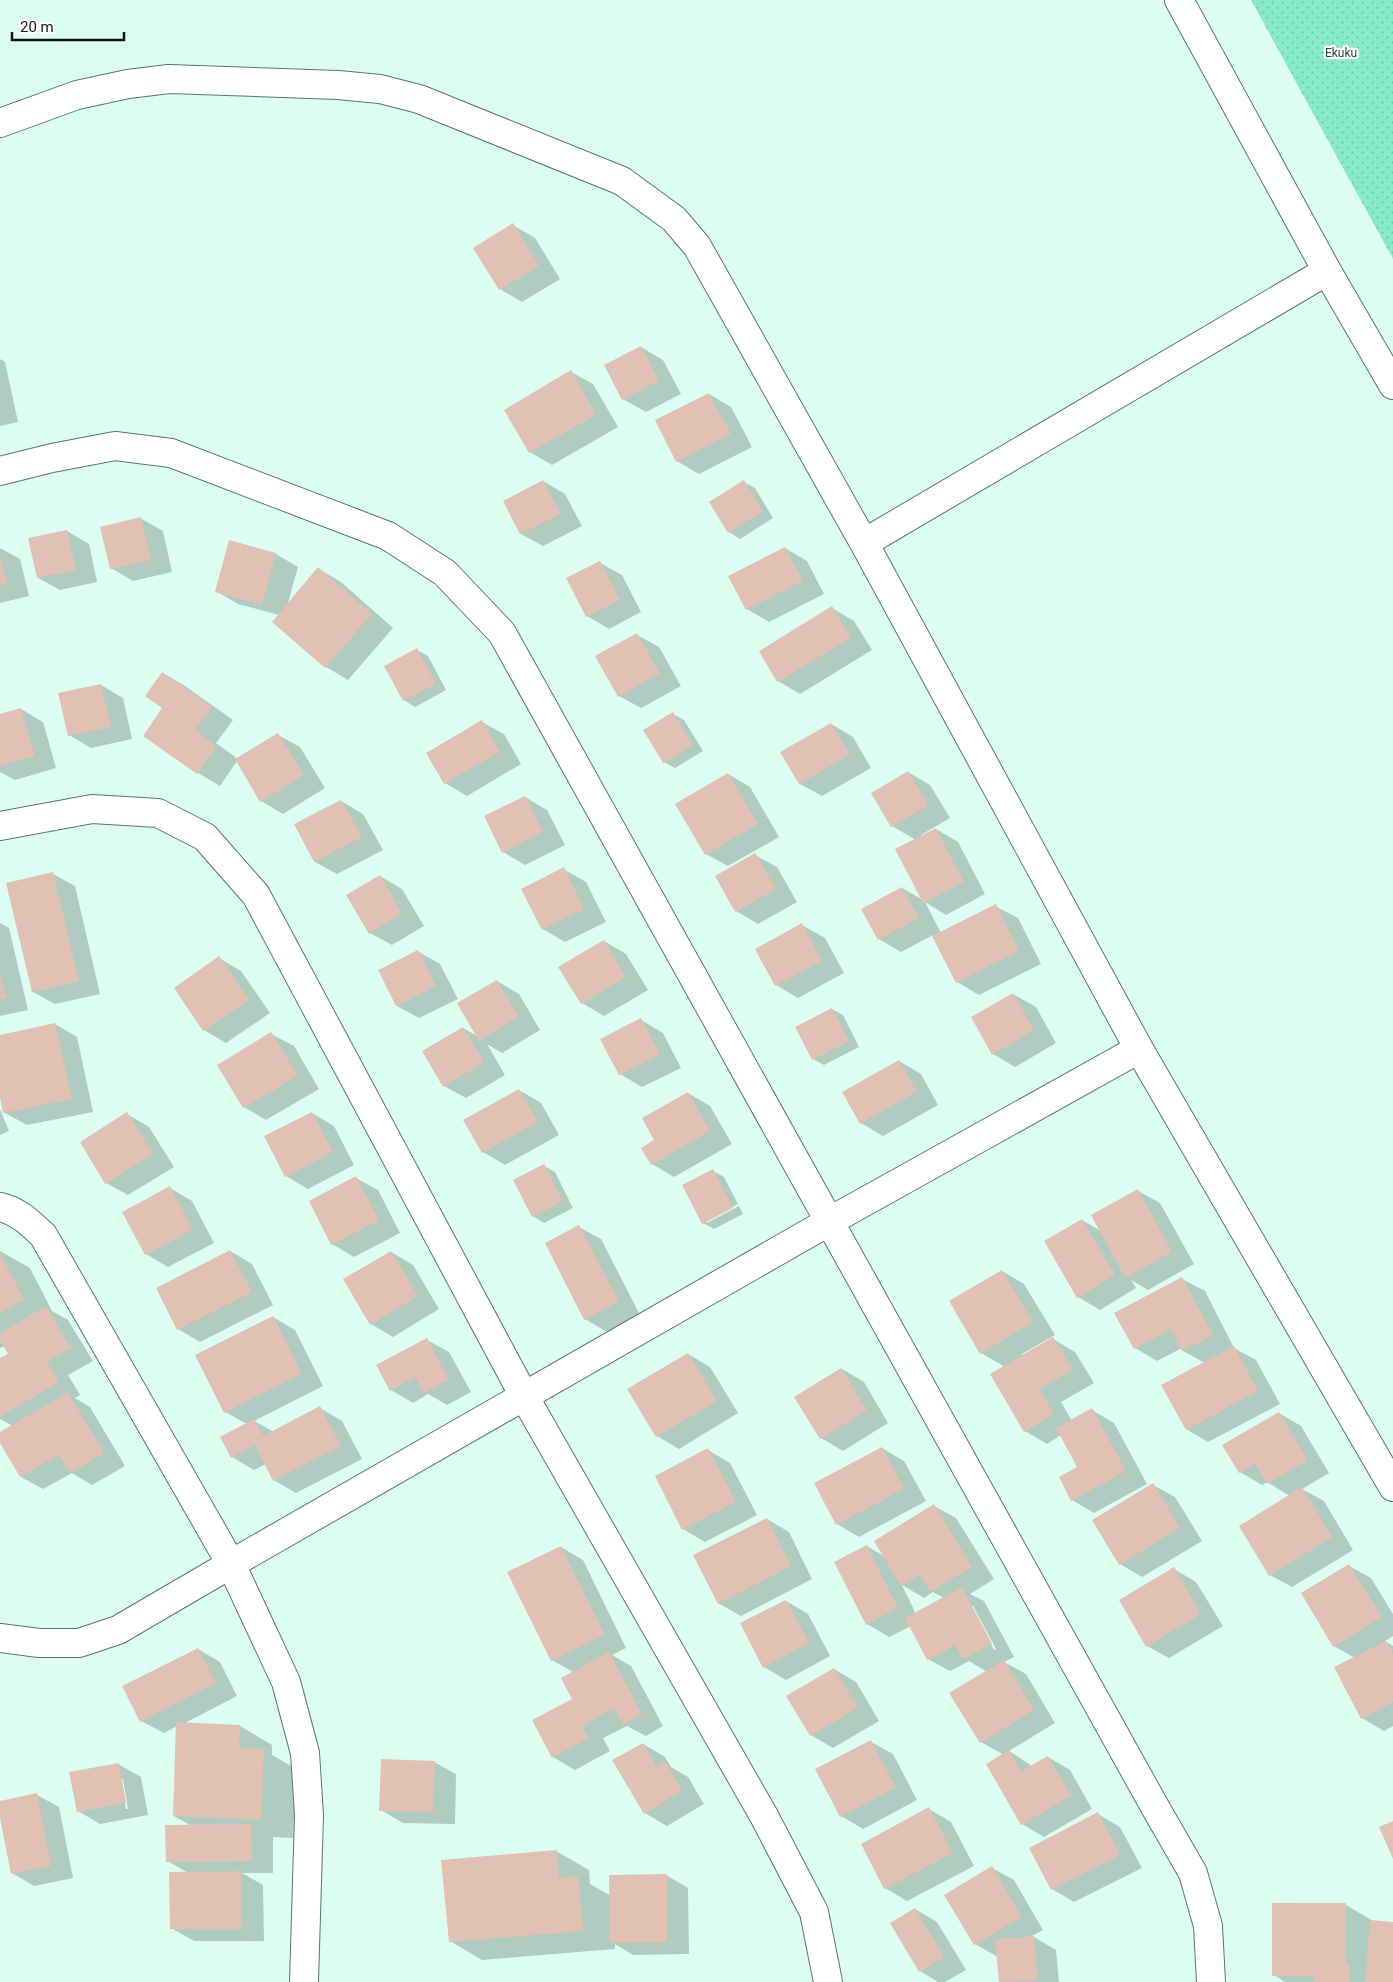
<svg xmlns="http://www.w3.org/2000/svg" width="1393" height="1982" font-family="Roboto,sans-serif">
<style>
.grass{fill:url(#grass-dots)}
.shadow{fill:#0003;fill-rule:evenodd}
.building{fill:#e0c1b4}
.lines{fill:none;stroke-linecap:round;stroke-linejoin:round}
.street-casing{stroke:#58766b;stroke-width:30}
.street{stroke:#fff;stroke-width:28}
.labels{text-anchor:middle;dominant-baseline:central;stroke-width:4.5;stroke-linejoin:round;paint-order:stroke}
.park-label{font-size:12px;fill:#1c4c3d;stroke:#fff}
</style>
<defs>
<pattern id="grass-dots" width="8" height="8" patternUnits="userSpaceOnUse" patternTransform="scale(1.25)"><rect width="8" height="8" fill="#87eac9"/><path d="M2 2h.1M6 6h.1" fill="none" stroke="#73c8ac" stroke-width="1.8" stroke-linecap="round"/></pattern>
</defs>
<rect width="100%" height="100%" fill="#dcfef1"/>
<path class="grass" d="M1251 0H1393V259Z"/>
<path class="shadow" d="M513 225 535 238 560 279 522 302 500 289Z
M641 347 663 360 681 394 646 412 623 399 606 365Z
M0 359 5 362 18 422 0 426Z
M571 372 593 384 618 427 552 465 530 452 505 410Z
M709 394 731 407 752 447 699 474 677 461Z
M543 481 565 494 582 526 543 546 521 534 504 501Z
M744 482 755 488 773 518 740 539 729 532 710 502Z
M140 518 163 531 172 572 133 581 111 568Z
M67 531 89 544 97 582 60 590 38 578Z
M0 548 20 559 29 596 0 603Z
M785 548 807 561 824 594 769 622 747 609Z
M276 554 298 567 287 606 319 569 341 582 393 628 348 680 326 667 274 622 279 615 238 604 216 591Z
M600 563 622 575 641 612 609 629 587 616Z
M832 608 854 621 872 650 800 694 778 681 760 652Z
M637 635 659 647 681 686 641 708 619 696Z
M417 650 428 656 446 690 415 707 404 700Z
M163 673 185 686 233 720 216 743 238 759 278 735 300 747 325 788 283 814 261 801 237 761 220 786 198 773 145 735 164 708Z
M101 685 123 698 132 739 91 748 69 735Z
M21 709 43 722 56 768 15 780 0 772V715Z
M673 714 684 720 703 751 675 768 664 762Z
M482 722 504 734 521 764 467 796 445 783Z
M831 724 853 737 871 768 822 796 800 784 782 753Z
M908 772 930 785 950 818 921 835 922 837 936 829 958 842 985 894 946 915 925 902 941 933 995 906 1018 918 1041 964 979 995 957 982 933 935 901 952 879 939 902 888 923 900 916 840 892 826Z
M728 774 750 787 779 837 728 866 706 854Z
M525 797 547 810 565 845 525 865 503 852Z
M341 801 363 814 383 850 337 874 315 862Z
M755 855 777 867 797 902 758 924 736 911 717 876Z
M563 869 586 882 606 922 565 942 543 929Z
M53 874 75 886 100 994 55 1004 33 992Z
M380 876 402 889 424 926 392 945 370 933Z
M0 923 9 928 28 1010 0 1016Z
M802 925 825 938 844 973 798 998 776 985Z
M604 941 626 954 648 990 604 1016 582 1003Z
M417 951 440 964 458 999 419 1018 397 1006 380 970Z
M219 958 241 971 270 1013 226 1043 204 1030Z
M497 981 519 994 540 1030 502 1053 487 1044 505 1075 466 1098 444 1086 463 1028 479 1037Z
M1013 994 1036 1007 1056 1043 1015 1067 993 1054Z
M832 1009 843 1015 859 1047 824 1065 813 1059Z
M641 1020 663 1033 681 1068 642 1087 620 1074 602 1039Z
M55 1024 77 1037 93 1112 27 1125 5 1113 0 1091V1036Z
M271 1034 294 1046 319 1089 266 1120 244 1107 219 1065Z
M899 1061 921 1074 938 1105 883 1136 861 1123Z
M519 1090 541 1103 559 1135 505 1165 483 1152Z
M688 1093 710 1106 732 1144 674 1177 652 1164 656 1141Z
M0 1109 9 1131 0 1135Z
M312 1113 334 1126 354 1165 308 1189 286 1176Z
M127 1114 149 1127 174 1167 128 1195 106 1183Z
M544 1166 555 1172 573 1208 544 1223 533 1216 515 1181Z
M713 1171 724 1177 738 1204 707 1220V1223L739 1206 743 1214 714 1229 703 1223Z
M356 1178 378 1190 400 1233 354 1257 332 1244Z
M170 1188 192 1201 214 1243 168 1267 146 1254Z
M1138 1191 1160 1203 1194 1264 1148 1290 1131 1280 1136 1288 1100 1310 1078 1297 1082 1220 1101 1231Z
M579 1227 601 1239 640 1315 607 1332 585 1319Z
M0 1251 30 1268 52 1311 68 1320 93 1361 68 1375 80 1395 75 1398 90 1407 125 1466 92 1485 72 1473 43 1489 21 1477 0 1441V1433L13 1426 0 1419V1360L10 1354 5 1346 0 1348Z
M230 1251 252 1264 273 1305 200 1342 178 1329Z
M391 1252 413 1265 439 1309 393 1337 371 1324Z
M1002 1271 1024 1284 1055 1335 1022 1354 1023 1356 1053 1339 1075 1352 1094 1383 1061 1402 1072 1421 1092 1410 1114 1423 1147 1484 1094 1513 1072 1500 1079 1468 1061 1435 1047 1444 1025 1431 1005 1367 981 1353Z
M1182 1279 1205 1291 1234 1348 1256 1360 1280 1404 1208 1442 1186 1429 1205 1363 1183 1351 1182 1348 1157 1361 1135 1348Z
M273 1317 295 1330 323 1386 254 1421 274 1432 320 1408 342 1421 362 1459 296 1493 274 1480 266 1464 254 1470 232 1457 247 1424 225 1412Z
M427 1340 449 1352 471 1392 447 1405 428 1394 413 1403 391 1390Z
M688 1354 710 1367 738 1413 679 1449 657 1436Z
M842 1369 864 1382 888 1423 843 1451 821 1438Z
M1279 1413 1301 1426 1329 1473 1302 1489 1324 1501 1353 1550 1292 1587 1270 1575 1290 1496 1267 1482 1262 1485 1240 1472Z
M882 1448 904 1461 926 1501 859 1537 837 1524Z
M708 1450 730 1463 757 1515 705 1542 683 1529Z
M1153 1485 1175 1497 1202 1541 1142 1577 1120 1564 1094 1520Z
M934 1506 956 1518 994 1579 970 1594 984 1601 1014 1657 1004 1662 1026 1674 1055 1723 1009 1751 1032 1766 1048 1757 1070 1770 1092 1809 1044 1837 1022 1824 1004 1755 981 1742 987 1672 969 1661 950 1671 928 1659 911 1626 889 1637 867 1624V1546L885 1557ZM902 1585 924 1598 933 1592 944 1598 916 1614ZM970 1606H973L996 1649 994 1650Z
M767 1519 789 1532 812 1579 741 1616 718 1603Z
M561 1547 583 1560 626 1648 612 1655 631 1666 663 1726 646 1736 627 1726 603 1738 610 1751 575 1770 553 1757 573 1699V1672L552 1660Z
M1349 1566 1371 1578 1393 1614V1636L1385 1641 1393 1646V1726L1384 1731 1362 1718 1355 1658 1334 1646Z
M1174 1569 1196 1582 1223 1626 1169 1658 1147 1646Z
M786 1601 808 1614 830 1656 786 1680 764 1667Z
M198 1649 220 1662 237 1696 183 1724 240 1726 272 1745V1755L296 1769 293 1838 273 1837V1873H242L263 1885 264 1941H194L171 1928 188 1873 168 1861 192 1826 174 1816 177 1726 164 1733 141 1721Z
M834 1669 856 1682 879 1721 833 1748 811 1735Z
M871 1742 893 1754 917 1800 863 1829 841 1816Z
M643 1744 665 1757 671 1767 688 1777 704 1804 667 1826 645 1813Z
M434 1762 456 1774 455 1824 403 1823 381 1810Z
M118 1764 141 1777 148 1815 100 1824 78 1811ZM120 1779H123L128 1809H126Z
M37 1795 59 1807 73 1878 34 1886 12 1873 0 1812V1802Z
M929 1809 951 1822 974 1866 907 1901 885 1888 862 1845Z
M1098 1814 1120 1827 1142 1868 1074 1902 1052 1889Z
M556 1851 589 1870 590 1884 611 1896 666 1875 688 1888 689 1954 633 1955 615 1944V1949L482 1960 450 1941Z
M992 1868 1014 1880 1043 1930 1032 1936 1056 1950 1059 1982H1000L998 1957 975 1944Z
M1274 1904 1346 1905 1375 1922 1393 1923V1982H1285L1274 1975Z
M915 1909 937 1922 966 1970 945 1982H938L920 1971Z"/>
<path class="building" d="M513 223 539 266 499 290 473 248Z
M641 346 659 381 622 400 604 365Z
M571 370 596 415 529 453 504 410Z
M709 393 731 434 676 462 655 420Z
M543 480 561 514 520 534 503 501Z
M744 480 763 511 728 533 709 502Z
M141 517 151 560 110 569 100 527Z
M67 530 76 570 37 578 28 538Z
M229 540 276 553 262 605 215 592Z
M785 547 803 581 746 610 728 576Z
M0 556 7 584 0 586Z
M600 561 620 600 586 617 566 578Z
M318 567 372 614 325 668 272 622Z
M832 606 851 638 777 682 759 651Z
M637 633 660 673 618 697 595 656Z
M417 648 436 684 403 701 384 666Z
M162 672 212 707 195 730 217 746 197 774 143 736 162 708 145 696Z
M101 684 111 727 68 736 58 693Z
M21 708 35 756 0 766V714Z
M673 712 693 745 663 763 643 730Z
M482 720 500 752 444 784 426 753Z
M831 723 850 755 799 784 780 752Z
M278 733 304 775 260 802 235 759Z
M908 771 928 805 891 827 871 793Z
M728 773 758 824 705 855 675 804Z
M525 796 543 832 502 853 484 816Z
M341 800 362 837 314 862 294 824Z
M936 828 964 882 923 903 895 849Z
M755 853 776 889 735 912 715 876Z
M564 867 584 909 542 930 521 889Z
M53 872 79 981 32 992 6 883Z
M380 875 402 913 369 934 346 895Z
M902 887 919 918 878 940 861 909Z
M996 904 1019 951 956 983 932 936Z
M802 923 822 961 775 986 755 949Z
M604 940 626 977 581 1004 558 967Z
M418 950 436 986 396 1006 378 970Z
M219 956 249 1000 203 1031 174 988Z
M0 974 6 998 0 999Z
M497 980 519 1017 479 1041 457 1003Z
M1013 993 1034 1030 992 1055 971 1017Z
M832 1008 849 1041 812 1060 795 1027Z
M641 1018 660 1055 619 1075 600 1039Z
M55 1023 72 1099 3 1113 0 1097V1035Z
M463 1027 484 1062 443 1087 422 1051Z
M271 1032 298 1076 243 1108 217 1065Z
M899 1060 917 1092 860 1124 842 1092Z
M519 1089 538 1122 482 1153 463 1120Z
M688 1092 710 1131 651 1165 641 1148 654 1140 642 1118Z
M127 1112 153 1154 105 1184 80 1142Z
M312 1112 333 1152 285 1177 264 1136Z
M544 1164 563 1201 532 1217 513 1180Z
M713 1169 733 1208 702 1224 682 1185Z
M356 1176 379 1220 331 1245 309 1201Z
M170 1186 193 1230 145 1255 122 1212Z
M1138 1189 1172 1252 1125 1278 1091 1215Z
M1082 1219 1115 1275 1077 1298 1044 1241Z
M579 1225 619 1302 584 1320 545 1243Z
M230 1250 252 1292 177 1330 156 1288Z
M391 1251 418 1296 370 1325 343 1279Z
M0 1253 24 1300 0 1313Z
M1002 1270 1033 1322 980 1354 949 1301Z
M1182 1277 1213 1335 1182 1351 1171 1329 1134 1349 1114 1313Z
M46 1306 71 1348 47 1362 59 1382 0 1417V1358L8 1354 0 1340V1333Z
M273 1316 302 1374 224 1413 195 1355Z
M1053 1337 1073 1370 1039 1389 1054 1414 1024 1432 990 1374Z
M427 1338 449 1380 424 1393 415 1377 390 1391 376 1365Z
M1234 1346 1258 1391 1186 1430 1161 1385Z
M688 1353 717 1401 656 1437 627 1389Z
M841 1368 867 1410 820 1439 794 1397Z
M68 1392 104 1453 70 1473 59 1455 20 1477 0 1443V1432Z
M320 1406 341 1446 273 1481 255 1445 231 1458 220 1437 254 1419 263 1436Z
M1092 1408 1126 1471 1071 1501 1059 1477 1077 1467 1056 1428Z
M1279 1412 1308 1460 1267 1484 1255 1464 1239 1473 1222 1445Z
M882 1447 904 1489 836 1525 814 1483Z
M708 1448 736 1502 682 1530 655 1476Z
M1153 1483 1180 1528 1119 1565 1092 1520Z
M1302 1487 1332 1537 1269 1576 1239 1526Z
M934 1504 972 1567 930 1592 920 1574 901 1586 874 1541Z
M767 1518 791 1566 718 1604 693 1555Z
M867 1545 898 1608 866 1625 834 1562Z
M561 1546 605 1635 551 1661 507 1572Z
M1349 1564 1382 1617 1333 1647 1301 1593Z
M1174 1567 1201 1614 1146 1647 1119 1600Z
M962 1587 992 1644 963 1659 955 1645 927 1660 905 1618Z
M786 1600 809 1643 763 1668 740 1623Z
M1386 1641 1393 1654V1702L1361 1719 1334 1667Z
M198 1648 216 1683 140 1722 122 1686Z
M609 1652 642 1714 623 1724 614 1708 582 1726 589 1738 552 1758 532 1720 572 1699 561 1678Z
M1004 1660 1034 1710 980 1743 949 1693Z
M834 1668 858 1708 810 1736 786 1696Z
M176 1722 240 1725 239 1748 264 1749 261 1820 173 1816Z
M871 1740 896 1788 840 1817 815 1769Z
M643 1743 657 1767 666 1762 682 1791 644 1814 612 1760Z
M1009 1750 1021 1771 1048 1756 1071 1796 1021 1825 986 1764Z
M381 1759 435 1761 433 1812 379 1811Z
M119 1763 126 1803 77 1812 69 1772Z
M37 1793 51 1866 11 1874 0 1818V1801Z
M929 1807 953 1853 884 1889 861 1844Z
M1098 1812 1120 1855 1051 1890 1029 1848Z
M1393 1821V1859L1379 1827Z
M251 1824 252 1861 166 1862 165 1825Z
M557 1850 559 1878 578 1876 583 1931 449 1942 441 1860Z
M992 1866 1022 1917 974 1945 944 1895Z
M241 1871 242 1929H170L169 1872Z
M667 1874V1942L610 1943 609 1875Z
M1272 1903H1346V1962L1349 1963V1982H1314V1976H1272Z
M915 1908 944 1957 919 1972 890 1923Z
M1370 1920 1393 1922V1982H1365Z
M1034 1936 1038 1980 999 1982 995 1939Z"/>
<g class="lines">
<g class="street-casing">
<path id="street" d="M1179 0 1327 271 1393 385
M0 123 77 95 128 84 169 79 338 85 380 89 419 99 622 181 674 219 697 246 864 543 1139 1049 1393 1487
M0 471 52 458 115 446 171 453 388 536 445 573 502 633 1155 1807 1193 1873 1208 1926 1211 1982
M864 543 1327 271
M0 826 92 809 158 813 205 837 256 895 524 1396 764 1816 814 1912 828 1982
M0 1207C18 1211 30 1223 43 1235L231 1564 286 1682 305 1753 309 1815 304 1982
M0 1638 39 1643H79L118 1630 231 1564 830 1221 1139 1049"/>
</g>
<use href="#street" class="street"/>
</g>
<g class="labels">
<g class="park-label">
<text x="1341" y="53">Ekuku</text>
</g>
</g>
<path d="M12 32v8h112v-8" fill="none" stroke="#0a1712" stroke-width="2.5"/>
<text x="20" y="32" font-size="15" fill="#0a1712" stroke="#ffffff" stroke-width="4" paint-order="stroke">20 m</text>
</svg>
